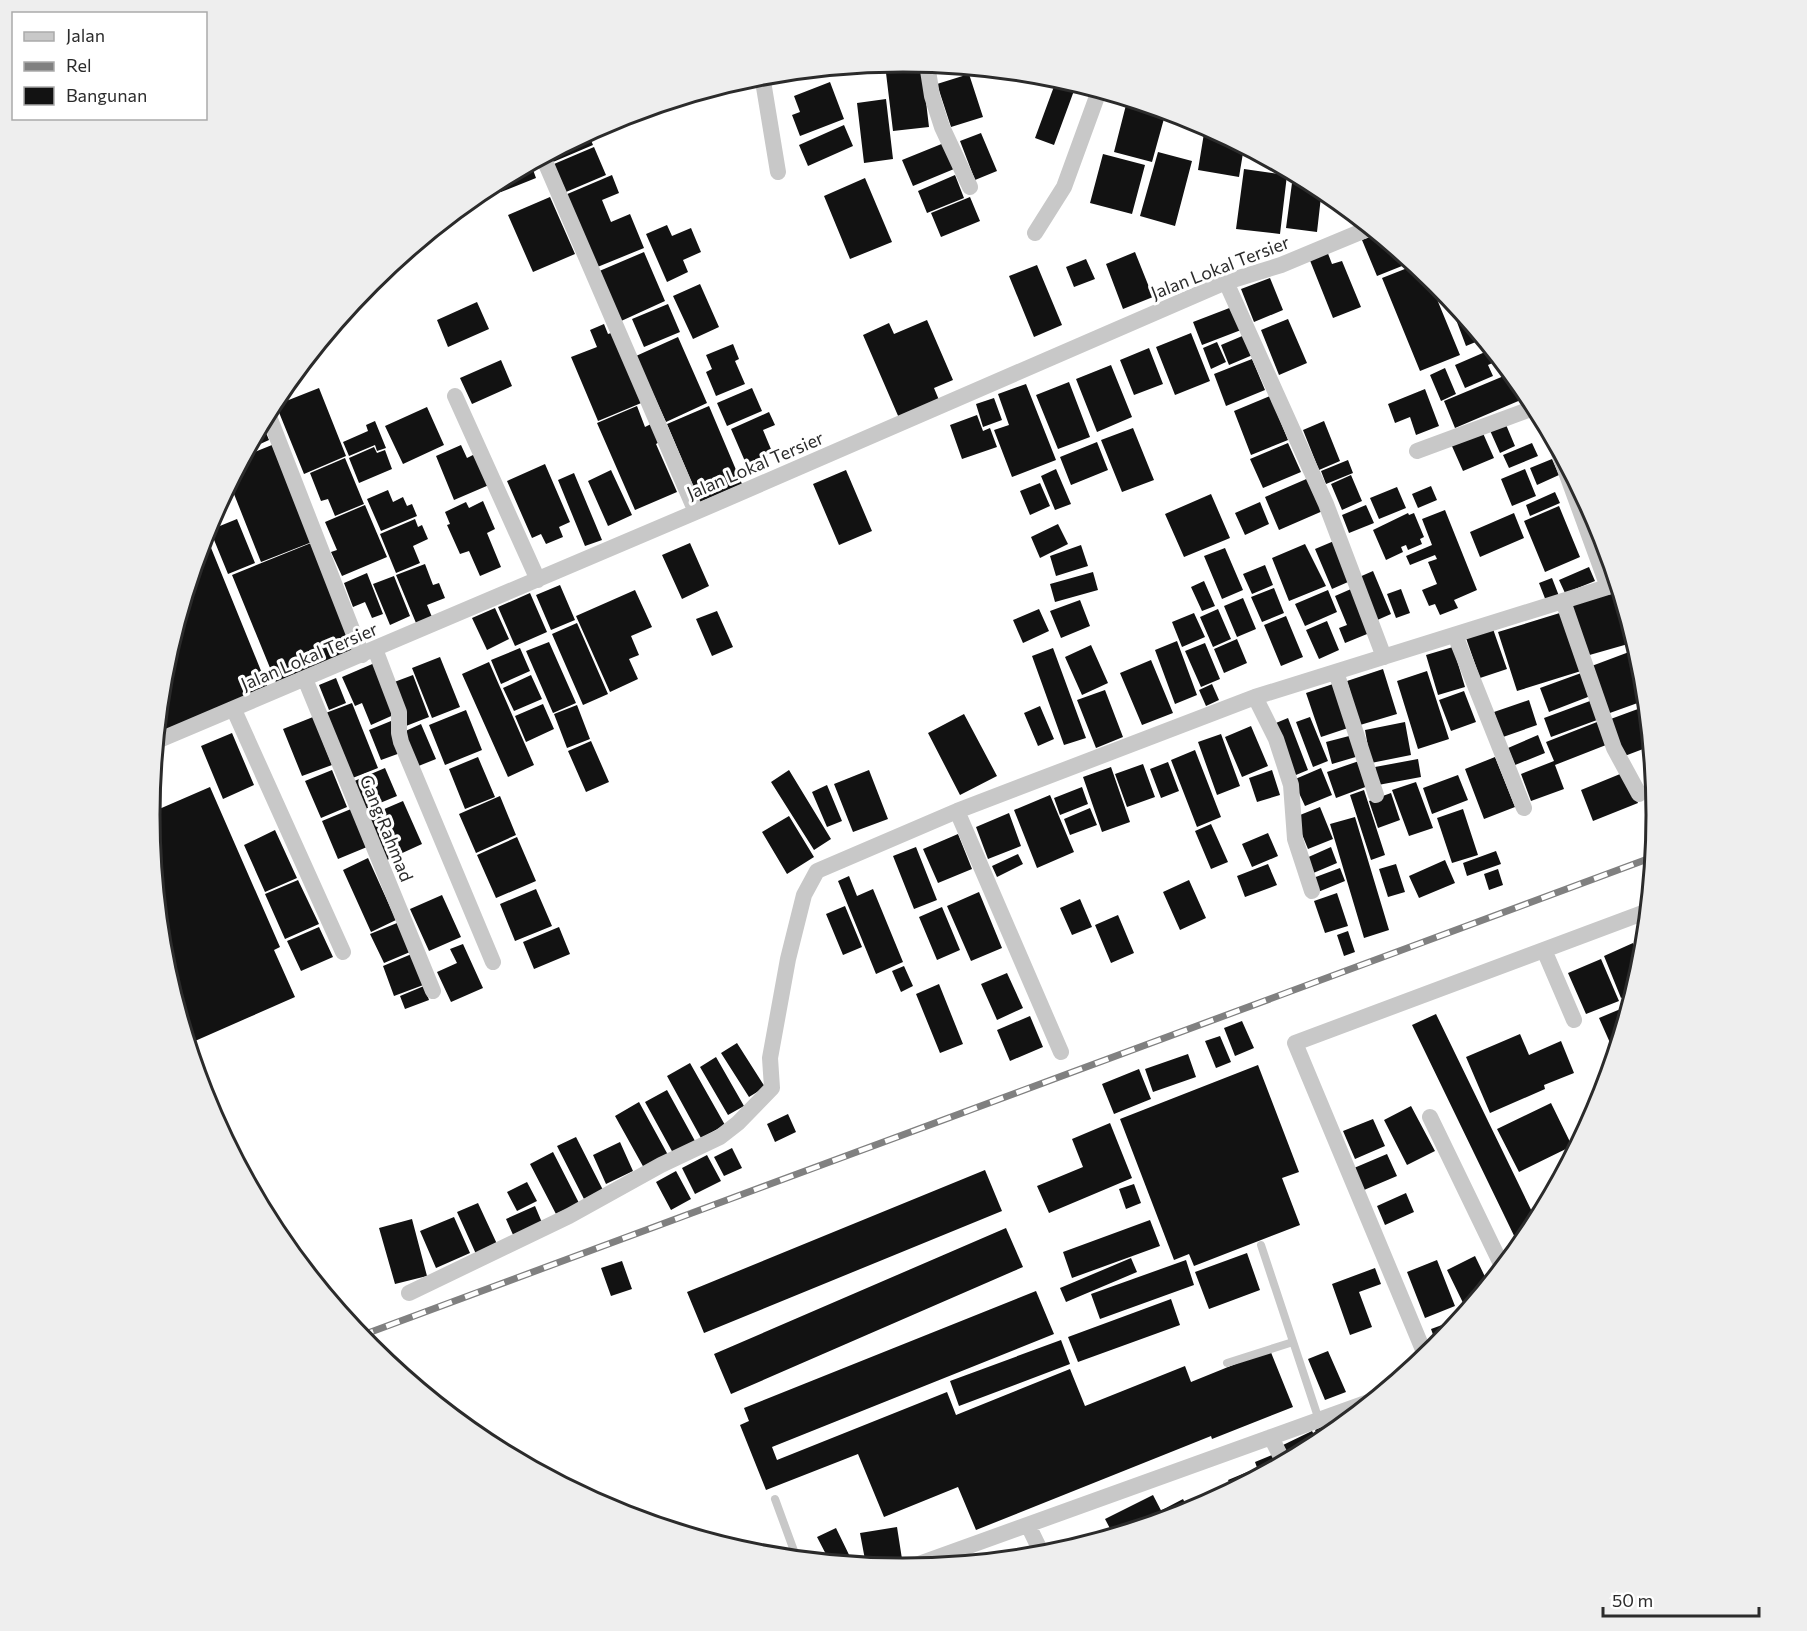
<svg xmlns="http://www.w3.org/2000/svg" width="1807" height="1631" font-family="Commissioner,sans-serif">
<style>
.building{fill:#121212}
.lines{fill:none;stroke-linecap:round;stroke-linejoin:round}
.lane{stroke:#c8c8c8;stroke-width:8}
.street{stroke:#c8c8c8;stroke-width:16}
.rail-casing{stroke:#808080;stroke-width:7}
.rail{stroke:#fff;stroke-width:4.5;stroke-dasharray:14;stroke-linecap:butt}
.labels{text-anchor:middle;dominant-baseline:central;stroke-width:6;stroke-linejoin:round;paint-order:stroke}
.street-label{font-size:18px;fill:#2b2b2b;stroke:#fff}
.rim{fill:none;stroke:#2b2b2b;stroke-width:3}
</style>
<rect width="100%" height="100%" fill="#fff"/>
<path class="building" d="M922 68 929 127 893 131 886 73Z
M819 70V76L792 74V73Z
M969 74 983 117 951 127 937 84Z
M1056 81 1075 88 1054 145 1035 138Z
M830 82 844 119 800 136 792 115 800 112 794 96Z
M886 99 893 159 864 163 857 103Z
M1126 105 1165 115 1152 162 1114 152Z
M844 125 853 146 808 166 799 145Z
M1205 127 1244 147 1239 177 1198 170Z
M588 133 593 145 553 162 549 154Z
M981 133 997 171 975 180 960 141Z
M944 143 954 169 913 186 902 160Z
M594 147 606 175 566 192 554 164Z
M1158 152 1192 161 1175 226 1140 216Z
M1103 154 1145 165 1132 214 1090 203Z
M536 161 538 165 532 167 536 178 501 192 497 182Z
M1244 169 1287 175 1280 234 1236 229Z
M612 175 619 193 602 200 611 222 630 214 644 248 595 268 565 195Z
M955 175 964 198 927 213 918 191Z
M865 178 892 242 850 259 824 196Z
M1292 183 1322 188 1317 232 1286 228Z
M550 197 575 254 533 272 508 215Z
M970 197 980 221 941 237 931 213Z
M667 225 672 236 691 228 701 252 683 260 688 272 667 282 646 234Z
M1378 234 1412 262 1377 276 1362 240Z
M1327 251 1332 264 1342 261 1361 307 1333 318 1309 258Z
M644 252 665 301 619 322 597 272Z
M1135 252 1153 297 1123 309 1106 264Z
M1086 259 1095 279 1074 287 1066 267Z
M1037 265 1062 325 1034 337 1009 276Z
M1415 265 1427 275 1460 355 1420 371 1382 278Z
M1270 278 1283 310 1254 322 1241 289Z
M700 284 719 327 693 339 673 296Z
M1446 293 1483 339 1466 346Z
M477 302 489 329 448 347 437 320Z
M668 304 680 332 644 347 632 319Z
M1232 307 1241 330 1202 345 1193 322Z
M1288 319 1307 363 1279 375 1261 330Z
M927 320 953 380 934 388 939 400 899 418 863 335 889 323 894 334Z
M604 324 608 334 611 333 646 401 598 421 571 357 597 347 590 330Z
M1191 333 1210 381 1175 395 1156 347Z
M1247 334 1255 354 1229 365 1221 345Z
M678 337 707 403 666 422 636 356Z
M1217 342 1226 362 1211 369 1203 348Z
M733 344 739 359 735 361 745 384 716 396 706 372 712 369 706 355Z
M1149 348 1163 384 1134 395 1120 360Z
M1492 349 1508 370 1502 373 1497 361 1488 365 1493 376 1465 388 1455 365Z
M1252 359 1265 390 1226 406 1214 374Z
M501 360 512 386 472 404 460 378Z
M1111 365 1132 417 1097 432 1076 379Z
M1445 368 1456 394 1441 401 1430 375Z
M1511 373 1530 396 1455 428 1444 401Z
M1069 382 1090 437 1058 449 1036 395Z
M1026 384 1056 460 1012 477 994 430 1009 425 998 394Z
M319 388 346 456 304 474 276 405Z
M752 388 762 411 727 426 717 403Z
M1425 389 1439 426 1416 435 1410 417 1395 423 1388 404Z
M1270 396 1288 440 1251 455 1234 411Z
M994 398 1002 420 983 427 976 404Z
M637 406 645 427 653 423 661 441 656 444 677 492 635 510 597 423Z
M709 406 742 484 700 502 667 424Z
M427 407 444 445 403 464 385 426Z
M769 412 775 425 763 430 773 454 747 466 731 429Z
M977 415 983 431 990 428 997 447 962 459 950 425Z
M1504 420 1515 446 1500 453 1488 426Z
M375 421 386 448 377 451 375 445 349 456 343 442 368 431 366 425Z
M1324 421 1340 461 1319 470 1303 430Z
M262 423 269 440 249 449Z
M1133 428 1154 480 1122 492 1101 440Z
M1482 431 1494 458 1463 471 1451 444Z
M1097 442 1108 470 1071 485 1060 457Z
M1288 443 1301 472 1263 488 1250 459Z
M1532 443 1538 456 1509 468 1503 455Z
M272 445 312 542 261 562 230 484 245 456Z
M461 445 467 458 475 454 489 485 454 500 436 456Z
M374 447 377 453 385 450 392 469 359 483 349 458Z
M345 458 364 504 335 516 328 499 321 501 310 473Z
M1552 459 1559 475 1537 485 1530 468Z
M1348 460 1353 473 1326 484 1321 471Z
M545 464 570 522 559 527 563 537 546 544 541 534 532 538 507 481Z
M1056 469 1071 504 1055 510 1041 476Z
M1525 469 1536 496 1512 506 1501 479Z
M611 470 632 515 608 526 588 481Z
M846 470 872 531 839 545 813 484Z
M574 473 602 540 585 546 558 480Z
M1351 475 1362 501 1342 510 1331 484Z
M1311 477 1325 510 1279 530 1265 497Z
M1040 483 1050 506 1030 515 1020 491Z
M1431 486 1437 500 1418 508 1412 494Z
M1397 487 1406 508 1379 519 1370 498Z
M388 490 393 502 403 497 407 506 412 504 417 516 381 531 367 499Z
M1555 492 1560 503 1530 516 1526 505Z
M1211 494 1230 538 1184 557 1165 514Z
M483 501 495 529 487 533 501 567 480 576 469 551 460 554 447 525 450 524 445 512 466 502 469 508Z
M1260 502 1269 524 1245 535 1235 513Z
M365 505 387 557 342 576 331 552 337 550 325 522Z
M1366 505 1374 523 1349 533 1342 515Z
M1559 506 1580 557 1545 572 1524 521Z
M1445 510 1477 590 1454 600 1458 608 1440 615 1435 604 1429 606 1422 590 1437 584 1428 562 1437 559 1435 555 1410 565 1406 556 1432 545 1422 519Z
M1408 513 1409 515 1414 513 1424 537 1420 539 1422 544 1408 550 1406 545 1401 547 1403 552 1386 560 1373 530Z
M1514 513 1524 538 1480 557 1470 532Z
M237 519 255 563 228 574 210 530Z
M415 519 418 527 422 525 428 539 413 546 420 563 396 573 380 534Z
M1058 524 1068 544 1040 558 1031 537Z
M205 533 270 693 157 738 164 668Z
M1334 541 1348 582 1332 589 1315 549Z
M311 543 356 653 277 685 232 575Z
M690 543 709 586 682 599 662 555Z
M1305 544 1326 586 1289 601 1272 558Z
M1081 545 1088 566 1056 576 1050 556Z
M1225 548 1243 590 1222 599 1204 556Z
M425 564 433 585 439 583 445 598 427 605 432 617 416 623 396 575Z
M1265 565 1273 585 1252 594 1243 574Z
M1589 567 1595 581 1565 593 1559 580Z
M1373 571 1391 614 1375 621 1357 578Z
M1093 572 1098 590 1055 602 1050 584Z
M367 573 383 614 372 618 365 602 353 607 344 583Z
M394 576 410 616 390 625 373 584Z
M1552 578 1559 596 1546 601 1539 583Z
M1204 581 1215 606 1202 611 1191 587Z
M560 585 575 620 551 630 536 595Z
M1274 588 1284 613 1262 622 1251 597Z
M1351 589 1372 632 1345 643 1339 628 1347 625 1335 596Z
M1401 589 1410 613 1396 618 1387 594Z
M635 590 652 627 631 636 639 655 629 659 638 679 610 692 576 616Z
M1328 590 1337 612 1305 626 1295 604Z
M1620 591 1635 642 1586 656 1571 605Z
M530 593 547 632 515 646 498 607Z
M1243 598 1256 629 1237 637 1224 606Z
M1080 600 1090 626 1061 638 1050 611Z
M495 608 509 639 487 650 472 618Z
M1039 609 1049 631 1023 643 1013 620Z
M1218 609 1231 639 1213 647 1200 617Z
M717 611 733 647 712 656 696 619Z
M1563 612 1581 671 1517 691 1498 632Z
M1194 613 1205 637 1182 647 1172 622Z
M1286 616 1303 657 1281 666 1264 625Z
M1327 621 1339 650 1319 659 1306 630Z
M577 623 608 694 583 705 552 634Z
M1493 629 1507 669 1480 678 1466 638Z
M1237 639 1247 663 1224 673 1214 649Z
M1177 641 1197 695 1175 704 1155 650Z
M549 642 576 703 553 713 526 651Z
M1205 643 1220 679 1201 687 1185 651Z
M1091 645 1108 683 1082 695 1065 657Z
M1453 647 1465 687 1438 695 1426 655Z
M520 648 530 671 501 684 491 660Z
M1053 648 1086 738 1064 745 1032 656Z
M1637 649 1643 669 1646 700 1607 714 1589 667Z
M440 657 460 707 432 718 412 668Z
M1151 660 1173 713 1142 725 1120 673Z
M377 662 398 713 371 725 362 703 355 706 342 677Z
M489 662 534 765 508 777 462 674Z
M1383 669 1397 714 1360 725 1347 681Z
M1427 671 1449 739 1418 749 1397 681Z
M1584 672 1593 695 1549 712 1540 688Z
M413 675 429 717 406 726 389 684Z
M531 675 542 699 514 711 503 688Z
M336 678 346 703 329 710 319 685Z
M1212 684 1219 700 1206 706 1199 690Z
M1333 684 1348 728 1321 737 1306 693Z
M1105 690 1123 737 1096 748 1077 700Z
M1464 691 1476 722 1451 731 1439 700Z
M1529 700 1537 725 1503 737 1494 712Z
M1590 701 1597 720 1551 737 1544 718Z
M352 703 378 768 350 779 323 714Z
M543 704 554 729 526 742 515 716Z
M577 705 590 739 567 748 554 714Z
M1040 706 1054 739 1038 746 1024 713Z
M1646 706 1651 746 1622 757 1608 720Z
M466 710 482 750 445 765 429 725Z
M964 714 997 776 960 795 928 733Z
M313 717 332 765 302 776 283 729Z
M1310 717 1328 761 1313 767 1296 722Z
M1288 718 1308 770 1291 777 1271 725Z
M391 721 403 752 381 760 369 730Z
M1405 722 1411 755 1371 763 1365 730Z
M1597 722 1606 745 1555 765 1564 789 1531 801 1521 774 1554 761 1546 742Z
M421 724 436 759 416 767 401 733Z
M1251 726 1268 766 1242 777 1225 737Z
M232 733 254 785 223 799 201 746Z
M1221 734 1240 786 1217 795 1198 742Z
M1353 735 1359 756 1332 764 1326 742Z
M1538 735 1545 753 1515 765 1508 748Z
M591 741 609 782 586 792 568 751Z
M1195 750 1221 817 1197 827 1171 760Z
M478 757 495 797 465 809 449 769Z
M1495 757 1515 807 1484 819 1465 769Z
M1418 759 1421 777 1378 785 1375 767Z
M1359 761 1368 786 1336 798 1327 772Z
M1168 762 1179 791 1161 798 1150 769Z
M1143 764 1155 797 1127 807 1115 774Z
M1111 767 1130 822 1102 832 1083 777Z
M385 768 397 796 363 810 352 782Z
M1321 768 1332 795 1305 806 1293 780Z
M332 770 347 807 321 818 305 781Z
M789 770 831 839 814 850 771 782Z
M869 770 888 819 853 832 834 784Z
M1272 770 1280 795 1257 802 1249 778Z
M1625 772 1638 803 1593 821 1581 790Z
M1458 775 1468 800 1432 814 1423 788Z
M1416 782 1433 828 1409 836 1392 790Z
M827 785 842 821 827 827 812 792Z
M210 787 280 947 274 950 295 997 195 1041 172 989 164 962 150 815V813Z
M1082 787 1088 804 1060 815 1054 798Z
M1364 790 1385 855 1371 860 1350 795Z
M1391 793 1400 820 1378 828 1369 801Z
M1050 795 1074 852 1037 868 1014 810Z
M500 796 516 835 476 853 459 814Z
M403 801 422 844 387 860 368 816Z
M1320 807 1333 839 1308 849 1295 817Z
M1090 808 1097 825 1070 835 1064 819Z
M351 809 367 847 338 859 322 821Z
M1463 809 1478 855 1452 863 1437 818Z
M1009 813 1021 846 988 859 976 827Z
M789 816 814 857 787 874 762 832Z
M1355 817 1389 930 1364 938 1330 824Z
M1211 824 1228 862 1211 869 1195 831Z
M275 830 297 878 265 892 244 845Z
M1268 833 1278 856 1252 867 1242 844Z
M958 834 972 869 938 883 923 849Z
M517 837 536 881 496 898 477 855Z
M916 847 937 900 914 909 893 856Z
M1331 847 1337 863 1311 874 1304 859Z
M1496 851 1501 864 1467 876 1463 863Z
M1018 854 1023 864 997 877 992 866Z
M368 858 396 920 371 932 343 870Z
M1445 860 1455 883 1419 898 1409 876Z
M1268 864 1277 885 1245 897 1237 876Z
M1396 864 1405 892 1388 897 1379 869Z
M1340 868 1345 881 1318 892 1313 878Z
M1498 869 1503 885 1489 890 1484 874Z
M849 876 857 896 873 889 903 962 876 974 838 881Z
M298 880 319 924 285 939 265 894Z
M1189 880 1206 918 1180 930 1163 892Z
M536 889 552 926 515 941 500 904Z
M979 892 1002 948 971 961 947 906Z
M1337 893 1348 926 1325 933 1314 901Z
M442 895 461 937 429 951 410 909Z
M1080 899 1092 927 1072 935 1060 908Z
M845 906 862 947 843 955 826 914Z
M942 907 960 950 937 960 919 917Z
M1118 915 1134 953 1111 963 1095 925Z
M397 923 410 952 384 963 370 934Z
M319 927 333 957 301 971 287 941Z
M559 927 570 954 534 969 523 942Z
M1348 931 1355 952 1344 956 1337 935Z
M1645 938 1643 962 1635 943Z
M1633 943 1642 966 1634 992 1621 998 1604 956Z
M463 944 483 988 451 1002 437 972 457 963 450 949Z
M414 953 426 984 394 996 383 966Z
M1601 959 1619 1001 1586 1014 1568 973Z
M904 966 913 986 901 992 892 971Z
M1007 973 1023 1008 997 1020 981 984Z
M939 984 963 1044 940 1053 916 994Z
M424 986 429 1000 405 1009 400 996Z
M1630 1005 1615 1053V1054L1599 1018Z
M1436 1014 1537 1222 1530 1235 1520 1248 1412 1025Z
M1030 1016 1043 1047 1010 1061 997 1030Z
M1242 1021 1254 1048 1235 1056 1224 1028Z
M1520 1034 1529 1055 1561 1041 1574 1073 1544 1085 1545 1089 1490 1113 1466 1057Z
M1220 1036 1231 1062 1216 1068 1205 1041Z
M737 1043 765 1087 749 1097 721 1053Z
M1188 1054 1196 1077 1153 1092 1145 1069Z
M716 1057 744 1106 728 1115 700 1067Z
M690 1063 725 1125 701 1138 667 1076Z
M1258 1065 1299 1172 1282 1178 1300 1225 1194 1266 1189 1254 1174 1260 1120 1119Z
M1139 1069 1151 1099 1114 1114 1102 1084Z
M667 1090 695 1141 673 1153 645 1102Z
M639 1102 668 1155 644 1168 615 1116Z
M1551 1103 1572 1146 1519 1172 1497 1129Z
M1411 1106 1435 1151 1407 1165 1384 1120Z
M788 1114 796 1132 775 1142 767 1124Z
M1373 1119 1385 1146 1355 1159 1343 1131Z
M1110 1123 1132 1178 1049 1213 1037 1186 1083 1167 1072 1139Z
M576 1137 603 1190 584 1199 557 1146Z
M620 1142 633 1171 606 1184 593 1155Z
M732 1148 742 1168 724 1176 714 1157Z
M553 1152 579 1203 556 1214 530 1164Z
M1387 1154 1397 1176 1364 1190 1354 1168Z
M707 1155 721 1181 695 1194 682 1168Z
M985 1170 1002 1211 704 1333 687 1292Z
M676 1171 691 1199 671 1210 656 1182Z
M527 1182 537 1201 517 1211 507 1192Z
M1134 1184 1141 1203 1126 1209 1119 1189Z
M1406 1193 1414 1212 1385 1225 1377 1206Z
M478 1203 497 1244 476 1254 457 1212Z
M535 1206 543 1225 514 1237 506 1219Z
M454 1217 470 1253 436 1268 420 1231Z
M412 1219 427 1276 395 1284 379 1228Z
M1150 1220 1160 1246 1072 1278 1063 1252Z
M1006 1228 1023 1267 731 1394 714 1354Z
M1247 1253 1260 1290 1209 1309 1195 1272Z
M1475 1256 1489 1285 1467 1311 1447 1270Z
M1131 1258 1137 1272 1066 1302 1060 1288Z
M1186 1260 1194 1285 1100 1319 1091 1294Z
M1437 1260 1455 1306 1425 1318 1407 1272Z
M622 1261 632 1289 611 1296 601 1268Z
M1375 1268 1381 1284 1359 1292 1372 1327 1350 1335 1332 1284Z
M1036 1291 1054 1334 772 1447 777 1460 947 1392 956 1415 1070 1369 1085 1406 1185 1366 1191 1382 1270 1350 1293 1407 1212 1439 1211 1436 976 1530 958 1487 884 1517 858 1454 766 1490 740 1425 749 1421 744 1408Z
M1171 1299 1180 1325 1078 1362 1068 1337Z
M1453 1321 1455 1326 1444 1340 1436 1343 1431 1329Z
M1061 1340 1070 1364 959 1406 950 1381Z
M384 1345 393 1367 372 1350Z
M1328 1351 1346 1392 1325 1400 1308 1359Z
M1335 1420 1339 1426 1343 1425 1322 1443 1315 1430Z
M1312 1431 1319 1444 1291 1459 1283 1445Z
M1272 1455 1277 1467 1260 1476 1255 1462Z
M1252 1470 1255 1478 1233 1490 1228 1480Z
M1153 1495 1166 1520 1114 1536 1105 1519Z
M1183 1499 1190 1513 1168 1520 1162 1510Z
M897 1527 902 1559 866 1565 860 1533Z
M836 1528 854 1565 830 1562 817 1537Z"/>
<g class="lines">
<path class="lane" d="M1261 1245 1319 1420
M1227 1363 1293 1342
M775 1499 797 1559"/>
<path class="street" d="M927 64 932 96 942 127 970 187
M762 75 778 172
M543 157 696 512
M1035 233 1064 187 1099 91
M1226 282 1326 504 1384 657
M455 396 538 580
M268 414 362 655
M1555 442 1608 587
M1417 451 1536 407
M1563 601 1614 748 1639 794
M1455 635 1524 808
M375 649 399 712V733L401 742 493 962
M1336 672 1376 795
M305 679 433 991
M1255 697 1276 739 1291 785 1295 839 1312 891
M234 710 343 952
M157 741 696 512 1226 282 1281 265 1370 228
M957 811 1061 1052
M1544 950 1574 1020
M1430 1117 1503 1268
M409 1293 569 1216 661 1165 720 1137 738 1123 772 1088 770 1058 788 959 804 895 817 871 957 811 1255 697 1617 584
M1426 1357 1295 1043 1648 911
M1271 1437 1284 1463
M1028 1525 1043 1556
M905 1569 1374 1400"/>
<g class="rail-casing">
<path id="rail" d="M360 1336 1653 857"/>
</g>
<use href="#rail" class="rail"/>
</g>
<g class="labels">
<g class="street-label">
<text transform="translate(1220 267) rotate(-21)">Jalan Lokal Tersier</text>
<text transform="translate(755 465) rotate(-23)">Jalan Lokal Tersier</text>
<text transform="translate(309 656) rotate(-23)">Jalan Lokal Tersier</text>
<text transform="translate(387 828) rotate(68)">Gang Rahmad</text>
</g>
</g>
<path d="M0 0H1807V1631H0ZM160 815a743 743 0 1 1 1486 0a743 743 0 1 1-1486 0Z" fill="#eee" fill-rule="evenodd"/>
<path class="rim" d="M160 815a743 743 0 1 1 1486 0a743 743 0 1 1-1486 0Z"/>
<rect x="12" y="12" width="195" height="108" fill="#ffffff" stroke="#aaaaaa" stroke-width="1.5"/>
<rect x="24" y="32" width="30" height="9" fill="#c8c8c8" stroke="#aaaaaa" stroke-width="1.5"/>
<text x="66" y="42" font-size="18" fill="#2b2b2b">Jalan</text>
<rect x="24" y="62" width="30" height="9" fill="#808080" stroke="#aaaaaa" stroke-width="1.5"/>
<text x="66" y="72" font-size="18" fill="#2b2b2b">Rel</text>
<rect x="24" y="87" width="30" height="18" fill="#121212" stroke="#aaaaaa" stroke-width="1.5"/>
<text x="66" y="102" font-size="18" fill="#2b2b2b">Bangunan</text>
<path d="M1603 1607v9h156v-9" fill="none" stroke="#2b2b2b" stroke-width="3"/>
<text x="1612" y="1607" font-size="18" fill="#2b2b2b" stroke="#ffffff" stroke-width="4.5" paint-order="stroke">50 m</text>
</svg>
